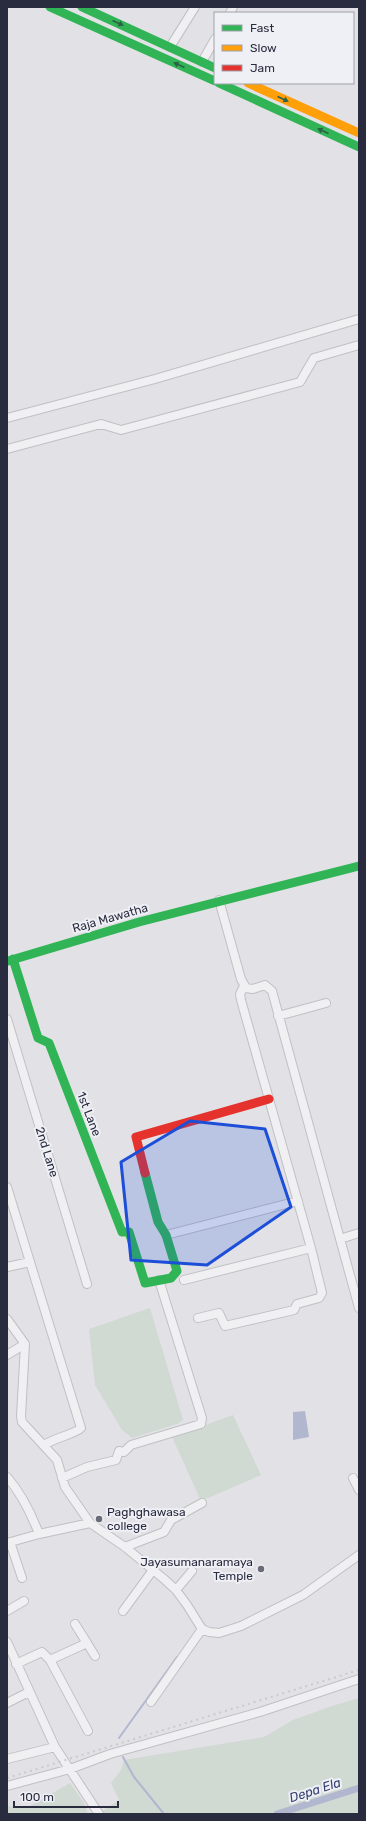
<svg xmlns="http://www.w3.org/2000/svg" width="366" height="1821" font-family="Rubik,sans-serif">
<style>
.green{fill:#d0d9d2}
.water{fill:#b2b7d0}
.lines{fill:none;stroke-linecap:round;stroke-linejoin:round}
.stream{stroke:#b2b7d0;stroke-width:2}
.canal{stroke:#b2b7d0;stroke-width:7}
.street-casing{stroke:#c0c0c4;stroke-width:10}
.street{stroke:#f0f0f3;stroke-width:8}
.fast{stroke:#30b455;stroke-width:9}
.slow{stroke:#ff9f0a;stroke-width:9}
.jam{stroke:#e5322d;stroke-width:9}
.rail{stroke:#cacacd;stroke-width:2;stroke-dasharray:2 4;stroke-linecap:butt}
.oneway{fill:#2c6247}
.marked{fill:#1d4ed8;fill-opacity:0.2;stroke:#1d4ed8;stroke-width:3;stroke-linejoin:round}
.poi-dot{fill:#6a6b79;stroke:#eff0f5;stroke-width:1.5}
.labels{text-anchor:middle;dominant-baseline:central;stroke-width:4;stroke-linejoin:round;paint-order:stroke}
.street-label{font-size:12px;fill:#292b3e;stroke:#eff0f5}
.poi-label{font-size:12px;fill:#292b3e;stroke:#eff0f5;text-anchor:start}
.water-label{font-size:13px;font-style:italic;fill:#363f6f;stroke:#eff0f5}
</style>
<rect width="100%" height="100%" fill="#e2e2e6"/>
<path class="green" d="M150 1308 183 1420 177 1424 132 1438 122 1430 95 1385 89 1329Z
M233 1415 261 1475 201 1501 172 1437Z
M359 1698V1814H104L102 1811 119 1800 111 1783 121 1770 124 1760 264 1737 293 1720 332 1706Z
M70 1783 84 1803 88 1814H7V1806L27 1808Z"/>
<path class="water" d="M305 1411 309 1437 293 1440V1412Z"/>
<g class="lines">
<path class="stream" d="M119 1738 177 1657
M123 1757 134 1777 164 1814"/>
<path class="canal" d="M277 1814 359 1788"/>
<g class="street-casing">
<path id="street" d="M230 13 233 7
M170 47 195 7
M202 62 215 39
M7 418 155 379 359 319
M7 449 101 424 121 430 300 382 314 358 359 345
M219 900 241 979 246 988 253 989 265 985 272 991 359 1308
M278 1016 326 1003
M7 1019 87 1284
M7 1187 30 1262
M166 1235 298 1201
M340 1239 359 1233
M7 1267 30 1262 81 1428C75 1434 54 1438 44 1445
M184 1280 311 1248
M198 1318 219 1313 225 1326 294 1310 297 1304 319 1298 322 1293 311 1248 241 1000 240 994 244 986
M7 1319 25 1344 21 1416 22 1422 57 1460 65 1487 90 1523 125 1547 164 1579 176 1590 187 1605 202 1629 209 1632 219 1633 241 1626 303 1595 359 1555
M7 1355 25 1344
M7 1477C21 1493 31 1513 39 1534
M62 1478 87 1467 116 1460 119 1451 124 1452 131 1445 201 1424 202 1418 159 1280
M353 1478 359 1490
M10 1542 22 1578
M7 1543 39 1534 90 1523
M125 1547 164 1532 171 1520 202 1503
M176 1590 192 1571
M7 1611 24 1601
M123 1611 153 1570
M7 1642 55 1747 99 1814
M87 1643 95 1656
M50 1660 88 1731
M16 1664 42 1652 50 1660 87 1643 75 1624
M151 1702 202 1629
M7 1703 29 1692
M7 1759 55 1747
M7 1786 70 1769 110 1754 260 1712 359 1679"/>
</g>
<use href="#street" class="street"/>
<path class="fast" d="M50 7 215 81
M82 7 215 68
M219 83 359 147
M13 959 38 1038 49 1043 122 1232H129L145 1283 171 1278 177 1271 166 1235 158 1222 145 1173
M8 961 139 922 359 866"/>
<path class="slow" d="M248 83 359 133"/>
<path class="jam" d="M145 1173 136 1137 269 1099"/>
<path class="rail" d="M7 1778 359 1670"/>
</g>
<defs><path id="oneway-solid" d="M-6-.8H1V-3.2L6.5 0L1 3.2V.8H-6Z"/></defs>
<g class="oneway">
<use href="#oneway-solid" transform="translate(118 23) rotate(25)"/>
<use href="#oneway-solid" transform="translate(179 65) rotate(-156)"/>
<use href="#oneway-solid" transform="translate(283 99) rotate(25)"/>
<use href="#oneway-solid" transform="translate(323 131) rotate(-156)"/>
</g>
<path class="marked" d="M190 1121 265 1129 291 1207 207 1265 131 1260 121 1162Z"/>
<g class="poi-dot">
<circle cx="99" cy="1519" r="4"/>
<circle cx="261" cy="1569" r="4"/>
</g>
<g class="labels">
<g class="street-label">
<text transform="translate(110 918) rotate(-16)">Raja Mawatha</text>
<text transform="translate(89 1114) rotate(69)">1st Lane</text>
<text transform="translate(47 1152) rotate(73)">2nd Lane</text>
</g>
<g class="poi-label">
<text x="107" y="1512">Paghghawasa<tspan x="107" dy="14">college</tspan></text>
<text x="253" y="1562" text-anchor="end">Jayasumanaramaya<tspan x="253" dy="14">Temple</tspan></text>
</g>
<g class="water-label">
<text transform="translate(315 1790) rotate(-18)">Depa Ela</text>
</g>
</g>
<rect width="366" height="1821" fill="none" stroke="#292b3e" stroke-width="16"/>
<rect x="214" y="12" width="140" height="72" fill="#eff0f5" stroke="#a0a1ac"/>
<rect x="222" y="25" width="20" height="6" fill="#30b455" stroke="#a0a1ac"/>
<text x="250" y="32" font-size="12" fill="#292b3e">Fast</text>
<rect x="222" y="45" width="20" height="6" fill="#ff9f0a" stroke="#a0a1ac"/>
<text x="250" y="52" font-size="12" fill="#292b3e">Slow</text>
<rect x="222" y="65" width="20" height="6" fill="#e5322d" stroke="#a0a1ac"/>
<text x="250" y="72" font-size="12" fill="#292b3e">Jam</text>
<path d="M14 1801v6h104v-6" fill="none" stroke="#292b3e" stroke-width="2"/>
<text x="20" y="1801" font-size="12" fill="#292b3e" stroke="#eff0f5" stroke-width="3" paint-order="stroke">100 m</text>
</svg>
